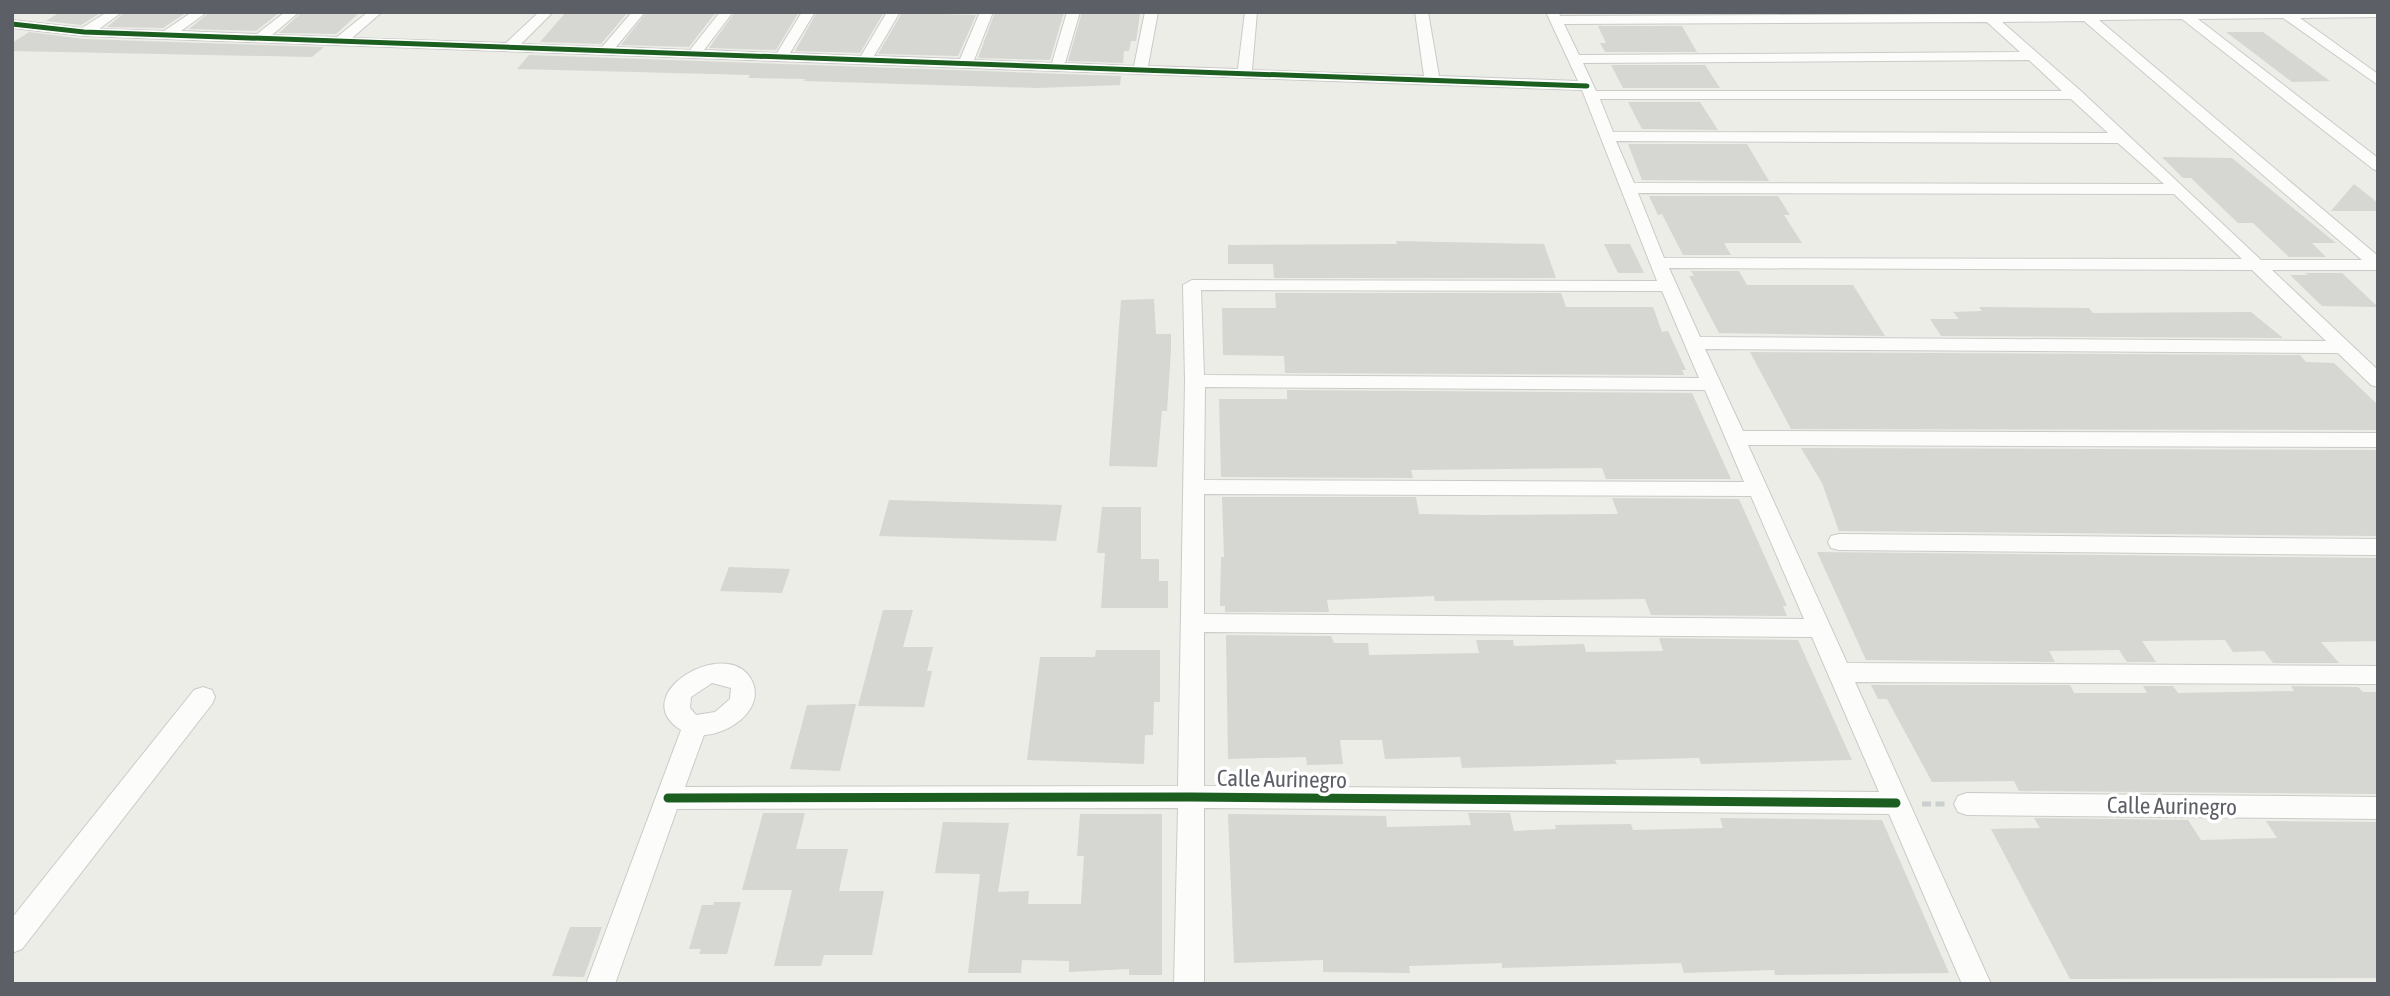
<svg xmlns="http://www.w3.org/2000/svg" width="2390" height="996" font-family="'Asap Condensed',sans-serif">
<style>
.building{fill:#d6d6d2}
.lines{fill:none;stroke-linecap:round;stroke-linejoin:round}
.street-casing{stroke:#cacbc9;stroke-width:2}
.path{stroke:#cbcfcd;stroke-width:5;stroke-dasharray:9 4.5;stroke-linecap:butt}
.street{fill:#fcfcfb;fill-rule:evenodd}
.cycleway-far1-casing{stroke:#fff;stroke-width:8}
.cycleway-casing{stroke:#fff;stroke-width:13}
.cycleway-far1{stroke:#1b5e20;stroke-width:5}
.cycleway{stroke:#1b5e20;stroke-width:9}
.labels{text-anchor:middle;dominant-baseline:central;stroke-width:7;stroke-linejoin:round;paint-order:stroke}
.near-street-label{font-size:23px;fill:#5c5f66;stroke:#fff}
</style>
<rect width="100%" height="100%" fill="#edede7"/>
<path class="building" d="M60 12H102L81 25 46 21Z
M125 12H187L163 28 107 27Z
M210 12H280L256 31 189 29Z
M302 12H360L336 34 279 33Z
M566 12H628L601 44 540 42Z
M647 12H716L689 47 621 45Z
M735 12H799L776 50 709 48Z
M817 12H884L860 53 795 51Z
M995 12H1064L1050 60 978 58Z
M1082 12 1140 14 1136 41H1131L1129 51H1124L1123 63 1068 61Z
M902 13 976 15 958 56 878 54Z
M1598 26H1682L1697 52H1605L1600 43H1606Z
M29 32 84 39 324 47 312 57 12 51V43Z
M2226 32H2263L2330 81 2292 82Z
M529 55 1121 76 1120 85 1037 88 804 81 805 79 748 78 750 75 517 69Z
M1611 65H1705L1720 88H1623Z
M1628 102H1700L1718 130 1642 129Z
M1628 144H1747L1769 181 1642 180Z
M2162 157 2232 158 2336 243H2312L2326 257H2289L2253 223H2238L2191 178H2183Z
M2354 184 2378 203V211H2331Z
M1649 196H1778L1790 215H1784L1802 243H1724L1731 255H1683L1662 214 1658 215Z
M1396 241 1544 244 1556 278H1274L1273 264H1228V245L1397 244Z
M1604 244H1630L1644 273H1618Z
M1691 271H1739L1747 285H1853L1885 336 1719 333 1689 276H1694Z
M2305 273H2342L2378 307 2322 306 2290 275H2308Z
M1275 293H1561L1566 307H1653L1662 332 1668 331 1686 370H1682L1684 375 1285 373 1284 356 1223 355 1222 308H1276Z
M1154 299 1156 334H1171V350L1167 411H1162L1157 467 1109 466 1121 300Z
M1979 307 2089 308 2093 313 2251 312 2283 338 1941 336 1930 319H1959L1953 312 1982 311Z
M1750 352 2300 355 2306 362 2334 363 2378 405V430L1791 429Z
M1287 390 1692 393 1731 479H1606L1602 468 1411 470 1413 478 1221 477 1219 399H1287Z
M1801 448 2378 450V536L1839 531 1822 483Z
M1222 497H1416L1419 514 1482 515 1618 514 1612 498 1739 499 1787 606H1783L1787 616 1651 615 1645 599 1435 601 1434 596 1327 600 1329 612H1225V606H1220L1221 557H1224Z
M889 500 1062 505 1056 541 879 536Z
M1102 507H1141V559H1159V581H1168V608H1101L1105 553H1097Z
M1817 552 2378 558V641L2321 642 2339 663H2273L2264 651 2233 652 2225 640 2142 641 2156 662H2127L2119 650 2049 651 2055 662 1866 660Z
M729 567 790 569 782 593 720 591Z
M883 610H913L903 647H933L927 671H932L924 707 858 706Z
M1226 635 1331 636 1334 643H1368L1369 655 1479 653 1476 640H1513L1514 646 1584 644 1586 652 1663 651 1659 638 1798 640 1852 760 1701 764 1699 758 1615 760 1617 764 1462 768 1460 757 1385 759 1382 740H1340L1343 764 1307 765 1306 757 1228 759Z
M1096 650H1160V702H1154L1153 735H1145L1144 764 1027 760 1040 657H1095Z
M1871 685H2070L2074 693H2147L2143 686H2173L2178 693 2294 691 2291 686 2358 687 2363 692H2378V794L2019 791 2014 781 1932 782 1887 699H1878Z
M856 704 840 771 790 769 807 705Z
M763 813H805L796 849H848L839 891H884L872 955H824L821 966H774L792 890H742Z
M1468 813H1510L1514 831 1556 829 1555 825 1631 824 1633 830 1723 828 1720 818 1882 820 1949 973 1775 975 1774 970 1684 973 1681 963 1502 968V963L1409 966 1410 973 1323 972V960L1234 963 1228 814 1386 816 1387 827 1471 825Z
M1080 814H1162V975H1129V969L1069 972V961L1022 960 1021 973H968L980 874 935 873 943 822 1009 823 998 892 1029 891 1028 904H1081L1084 856H1077Z
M2034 818 2188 820 2201 840 2277 838 2266 821 2378 822V978L2070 979 1991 829 2040 828Z
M714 902H741L727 954H699L701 949H689L702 905H713Z
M570 927H602L584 977 552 976Z"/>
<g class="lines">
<g class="street-casing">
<path id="street" d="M107 12H122L99 29 164 31 192 12H207L181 31 257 34 285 12H299L272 35 337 37 368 12H382L352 38 506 43 539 12H553L521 44 602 47 632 12H645L616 47 690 50 720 12H733L704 50 777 53 802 12H815L790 53 861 56 887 12H900L874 56 960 59 980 12H993L974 60 1052 63 1067 12H1080L1065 63 1134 66 1145 12H1158L1148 66 1238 69 1245 12H1257L1252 70 1424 76 1415 12H1428L1439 76 1578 81 1546 12H1559L1560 16 2378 12V17L2300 18 2378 74V85L2283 18 2198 19 2378 158V171L2373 169 2182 19 2099 20 2378 256V270H2272L2378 370V387L2371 385 2338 353 1705 349 1743 431 2378 433V447L1748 445 1847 663 2378 666V684L1855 682 1991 984H1962L1889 814 1204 808V984H1174L1178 808 677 809 615 984H586L681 730C625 695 726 635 751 679 767 708 730 734 704 735L685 787 1178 786 1185 381 1183 285 1192 280 1657 281 1582 90 84 36 12 28V20L82 28ZM2084 21 2362 260H2261L2082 92 2002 22ZM1987 22 2020 52 1579 55 1564 24ZM2029 60 2062 91H1596L1583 63ZM1600 99H2071L2108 133 1613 132ZM1616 141 2118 143 2164 184 1634 183ZM1638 193 2174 194 2242 259 1664 258ZM1669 268 2252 270 2326 341 1700 337ZM1201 290 1662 291 1699 378 1204 375ZM1205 387 1705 390 1744 482 1204 480ZM1204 494 1751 496 1804 619 1204 614ZM1204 632 1812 637 1879 792 1204 786ZM712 683 731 688 730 699 715 712 696 715 690 708 691 697Z
M1839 534 2378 539V555L1839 550 1831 548 1828 542 1831 536Z
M203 687 212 690 215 697 212 704 22 949 12 953V918L194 690Z
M1967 793 2378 797V819L1967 815 1958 812 1954 804 1958 796Z"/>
</g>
<path class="path" d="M1922 804H1945"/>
<use href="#street" class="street"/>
<g class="cycleway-far1-casing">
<path id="cycleway-far1" d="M12 24 84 32 1587 86"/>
</g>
<g class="cycleway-casing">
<path id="cycleway" d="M668 798 1191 797 1896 803"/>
</g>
<use href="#cycleway-far1" class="cycleway-far1"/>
<use href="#cycleway" class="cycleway"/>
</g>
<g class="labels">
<g class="near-street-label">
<text transform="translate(1282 779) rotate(1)">Calle Aurinegro</text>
<text transform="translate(2172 806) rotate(1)">Calle Aurinegro</text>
</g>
</g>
<rect width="2390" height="996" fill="none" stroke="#5c5f66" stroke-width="28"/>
</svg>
